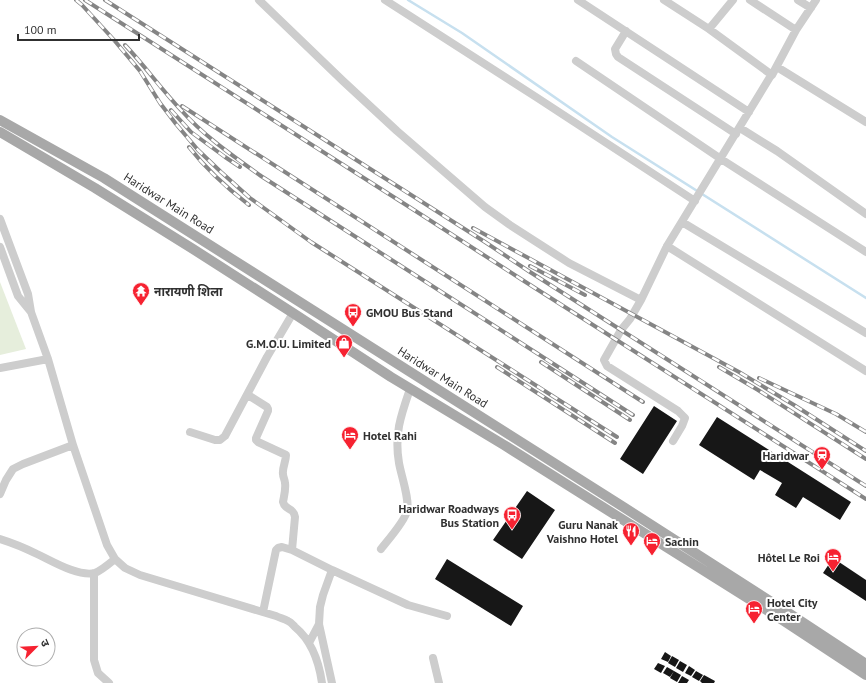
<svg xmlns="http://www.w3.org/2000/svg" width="866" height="683" font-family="'PT Sans','Noto Sans Devanagari',sans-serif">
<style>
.green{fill:#e6eedc}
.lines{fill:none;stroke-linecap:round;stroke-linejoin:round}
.stream{stroke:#c7e0ef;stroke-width:2.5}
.building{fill:#171717}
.minor{stroke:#cdcdcd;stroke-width:8}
.major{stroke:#a8a8a8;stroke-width:10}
.rail-casing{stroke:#858585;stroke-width:4}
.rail{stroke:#fff;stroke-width:2.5;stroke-dasharray:8;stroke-linecap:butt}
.labels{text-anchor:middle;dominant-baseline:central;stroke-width:4;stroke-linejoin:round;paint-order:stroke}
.street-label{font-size:12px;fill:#303030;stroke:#fff}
.poi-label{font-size:12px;font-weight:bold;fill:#303030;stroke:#fff;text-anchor:start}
</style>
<rect width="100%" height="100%" fill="#fff"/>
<path class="green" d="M0 282 26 349 0 355Z"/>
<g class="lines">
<path class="stream" d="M408 0 462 33 612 137 866 298"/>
</g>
<path class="building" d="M654 406 677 421 643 474 620 459Z
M717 417 851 502 840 520 803 497 796 508 775 495 782 483 760 470 754 480 699 445Z
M527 491 555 510 522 559 493 540Z
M833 558 866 580V601L823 573Z
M447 559 523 606 511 626 435 579Z
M665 652 671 656 668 662 661 659Z
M672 656 679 660 675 667 668 663Z
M680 661 687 665 683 672 676 668Z
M658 663 665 666 661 673 654 669Z
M689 666 695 670 691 676 685 673Z
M667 667 674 671 670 677 663 673Z
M674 671 681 675 677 682 670 678Z
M696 671 703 675 699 681 692 677Z
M704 675 715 681 714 683H702L700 681Z
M682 676 689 680 687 683H678Z"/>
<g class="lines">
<path class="minor" d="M259 0 343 81 397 131 485 207 510 225 569 263 641 300
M385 0 536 97 695 201
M578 0 749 112
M664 0 709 29 772 75
M750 0 796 30
M798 0 811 8
M709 29 733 0
M626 31 615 49 616 54 618 57 736 134
M576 61 721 159 866 252
M777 67 866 122
M740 128 777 151 866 214
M0 219 28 294 31 312 48 359 73 445 107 545 115 559 125 568 140 575 276 616C280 618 285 619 288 621 291 622 293 625 295 627 312 641 319 662 322 683
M682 222 866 333
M667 246 866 371
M0 247 18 296 31 312
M0 368 48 359
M248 395 267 407 268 409V411L256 438V440L258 442 286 455C286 462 282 468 283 474 283 477 285 480 285 483 286 489 284 496 283 502 285 511 293 506 295 517L292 550
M190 432 215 440H220L225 436 267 357 293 313
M673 441 682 426 685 418 678 411 607 366 604 360 621 330 630 319 641 300 667 246 770 77 772 75 796 30 816 0
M0 494 6 480 13 469 23 464 73 445
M0 539C13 543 25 548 37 554 52 561 78 577 95 573 102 570 109 564 115 559
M381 549C388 540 405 521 407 511 410 500 401 475 399 463 394 434 401 415 410 389
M94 573V660L98 673 109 683
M263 612 276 550 278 548 282 547 292 550 332 570 408 605 447 616
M309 643 319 624
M433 658 439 683
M332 683 319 624 320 607 323 595 332 570"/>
<path class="major" d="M0 120 104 178 625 508 790 614 866 664
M0 132 95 188 193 249 293 313 391 377 504 445 784 621 866 675"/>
<g class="rail-casing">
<path id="rail" d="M76 0 82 5 114 40 140 71 160 103 176 124 198 150 221 172 250 198 311 242 617 437
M85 0 414 210 524 281 866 499
M105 0 485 242 530 272 866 486
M125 45C145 66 161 89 181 110 204 136 233 156 261 176L633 415
M182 106 643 402
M171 110 191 132 225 157 240 167
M189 147C206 169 227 188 249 205
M473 228 739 372 794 405 866 451
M530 266 585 295
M541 362 630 420
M497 367 615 443
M719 367 758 390 866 459
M759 378 836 414 866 432"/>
</g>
<use href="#rail" class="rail"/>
</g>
<defs>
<g id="temple-pin" transform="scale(0.9)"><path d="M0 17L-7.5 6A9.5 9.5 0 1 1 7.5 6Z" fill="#f62231" stroke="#fff"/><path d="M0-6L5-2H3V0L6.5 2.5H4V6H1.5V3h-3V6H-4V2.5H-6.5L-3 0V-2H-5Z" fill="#fff"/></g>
<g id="bus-pin" transform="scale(0.9)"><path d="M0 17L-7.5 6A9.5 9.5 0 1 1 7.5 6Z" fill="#f62231" stroke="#fff"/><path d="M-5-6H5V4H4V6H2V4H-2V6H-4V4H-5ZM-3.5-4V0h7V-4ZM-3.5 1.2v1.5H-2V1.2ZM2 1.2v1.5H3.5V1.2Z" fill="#fff"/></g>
<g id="shop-pin" transform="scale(0.9)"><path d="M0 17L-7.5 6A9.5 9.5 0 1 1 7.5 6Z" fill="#f62231" stroke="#fff"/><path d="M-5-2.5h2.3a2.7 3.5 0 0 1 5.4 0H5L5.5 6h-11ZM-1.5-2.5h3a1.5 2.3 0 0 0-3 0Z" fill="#fff"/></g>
<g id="hotel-pin" transform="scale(0.9)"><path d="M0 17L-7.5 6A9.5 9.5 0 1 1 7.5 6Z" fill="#f62231" stroke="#fff"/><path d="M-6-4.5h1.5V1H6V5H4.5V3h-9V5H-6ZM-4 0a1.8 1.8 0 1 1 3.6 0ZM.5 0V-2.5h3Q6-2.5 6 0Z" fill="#fff"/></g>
<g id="station-pin" transform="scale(0.9)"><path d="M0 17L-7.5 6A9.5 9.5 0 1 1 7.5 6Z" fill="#f62231" stroke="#fff"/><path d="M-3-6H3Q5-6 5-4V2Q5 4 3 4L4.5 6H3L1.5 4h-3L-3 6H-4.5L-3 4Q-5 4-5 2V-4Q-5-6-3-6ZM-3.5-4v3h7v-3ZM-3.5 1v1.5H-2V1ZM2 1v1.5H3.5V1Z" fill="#fff"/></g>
<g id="restaurant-pin" transform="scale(0.9)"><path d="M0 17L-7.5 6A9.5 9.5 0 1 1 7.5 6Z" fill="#f62231" stroke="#fff"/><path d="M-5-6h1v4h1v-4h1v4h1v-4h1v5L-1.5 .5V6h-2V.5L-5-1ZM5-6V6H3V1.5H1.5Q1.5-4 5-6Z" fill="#fff"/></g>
</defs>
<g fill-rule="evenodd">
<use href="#temple-pin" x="141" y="291"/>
<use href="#bus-pin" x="353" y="312"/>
<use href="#shop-pin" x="344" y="343"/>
<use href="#hotel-pin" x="350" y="435"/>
<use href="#station-pin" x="822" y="455"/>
<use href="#bus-pin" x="512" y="515"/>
<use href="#restaurant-pin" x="631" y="531"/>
<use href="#hotel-pin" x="652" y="541"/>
<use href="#hotel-pin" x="833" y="557"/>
<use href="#hotel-pin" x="754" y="609"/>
</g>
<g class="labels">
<g class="street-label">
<text transform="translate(169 203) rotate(32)">Haridwar Main Road</text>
<text transform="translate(443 377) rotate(32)">Haridwar Main Road</text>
</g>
<g class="poi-label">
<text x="154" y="291">नारायणी शिला</text>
<text x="366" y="312">GMOU Bus Stand</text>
<text x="331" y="343" text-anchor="end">G.M.O.U. Limited</text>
<text x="363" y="435">Hotel Rahi</text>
<text x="809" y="455" text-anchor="end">Haridwar</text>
<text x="499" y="508" text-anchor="end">Haridwar Roadways<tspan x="499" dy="14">Bus Station</tspan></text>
<text x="618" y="524" text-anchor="end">Guru Nanak<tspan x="618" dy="14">Vaishno Hotel</tspan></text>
<text x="665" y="541">Sachin</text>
<text x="820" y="557" text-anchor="end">Hôtel Le Roi</text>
<text x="767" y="602">Hotel City<tspan x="767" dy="14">Center</tspan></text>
</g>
</g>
<g transform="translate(36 647) rotate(66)"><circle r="19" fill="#ffffff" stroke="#acacac"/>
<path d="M0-3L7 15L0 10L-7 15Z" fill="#f62231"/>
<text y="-6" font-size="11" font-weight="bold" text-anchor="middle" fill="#303030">उ</text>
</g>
<path d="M18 34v6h121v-6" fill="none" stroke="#303030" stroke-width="2"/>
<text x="24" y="34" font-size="12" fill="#303030" stroke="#ffffff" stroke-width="3" paint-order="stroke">100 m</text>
</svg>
